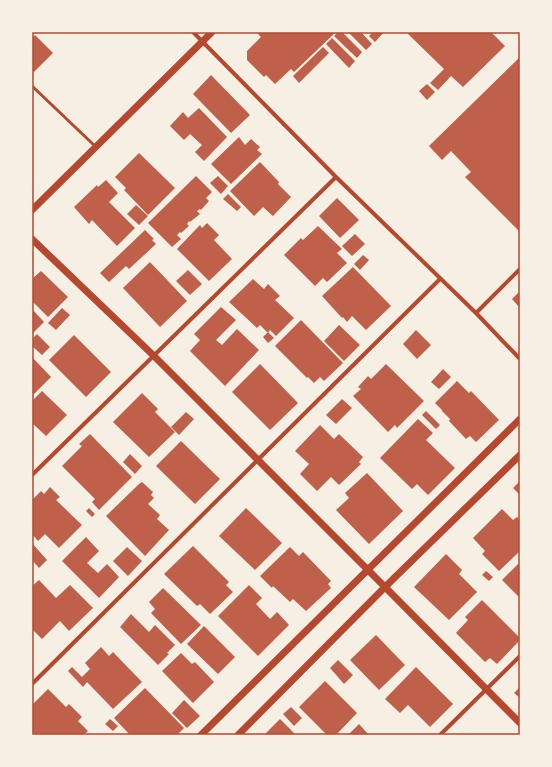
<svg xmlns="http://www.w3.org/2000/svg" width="552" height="767" font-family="Poppins,sans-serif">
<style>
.building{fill:#bf614a}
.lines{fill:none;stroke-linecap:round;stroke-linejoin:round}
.service{stroke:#b5482f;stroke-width:3}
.minor{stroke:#b5482f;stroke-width:4}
.tertiary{stroke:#b5482f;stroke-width:7}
.neatline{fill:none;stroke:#b5482f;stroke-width:1.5}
</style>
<rect width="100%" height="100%" fill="#f6efe4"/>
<path class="building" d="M260 32H336L294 72 291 69 275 84 266 75 264 77 247 60V51L261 37 258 34Z
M338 32H342L362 52 357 58 334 36Z
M348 32H361L372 44 366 50Z
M373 32H384L375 42 369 36Z
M406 32H491L505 46 463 87 451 76 438 90 430 83 444 69Z
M35 35 53 53 34 72 32 70V38Z
M332 38 355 61 349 68 326 44Z
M323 47 329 53 299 83 293 76Z
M520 57V232L465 177 471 172 451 151 442 160 429 146Z
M211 75 250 115 231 133 193 94Z
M427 84 435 92 427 100 419 91Z
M199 108 227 137 204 161 195 152 202 145 190 134 184 140 170 126 183 112 188 118Z
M239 137 245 145 251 139 260 147 257 150 262 154 231 184 211 164Z
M139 153 175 188 148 215 124 190 126 188 115 177Z
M260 162 279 182 278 184 291 197 273 216 263 207 254 216 230 191Z
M196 176 212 192 206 198 209 201 201 210 200 209 197 211 200 214 190 222 189 221 187 224 189 226 181 233 180 232 177 235 181 239 172 247 148 223Z
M218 176 228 186 221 194 210 183Z
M106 180 118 193 109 202 135 228 117 246 92 220 89 224 74 207 97 185 98 187Z
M228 194 241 207 237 211 223 199Z
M337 198 359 220 340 238 319 216Z
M136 205 148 216 139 225 127 214Z
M207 223 219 235 214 240 232 259 209 281 177 249 200 225 202 228Z
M318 226 342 249 337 253 347 263 327 282 323 278 315 286 284 255 301 238 303 240Z
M145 230 154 239 152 240 156 244 129 269 126 266 109 282 100 273Z
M355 234 365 244 352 256 342 246Z
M363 255 369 260 360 270 354 264Z
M150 262 187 301 160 327 123 288Z
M353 267 391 306 366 330 352 316 347 322 343 317 342 318 322 296Z
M188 270 202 284 190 295 176 281Z
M41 271 68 297 48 317 32 301V277L33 278Z
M253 279 264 289 268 284 280 296 275 300 294 318 276 336 270 330 268 333 260 325 257 328 229 302Z
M520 291V306L519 307 512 299Z
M221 307 236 320 216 340 222 345 237 329 259 350 225 386 190 351 200 340 194 334Z
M62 308 70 315 56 330 48 323Z
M32 309 44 322 32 334Z
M301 320 343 363 324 381 320 377 314 383 308 377 307 378 275 346Z
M339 325 360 345 344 361 324 341Z
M416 330 431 345 417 359 403 344Z
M268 332 274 338 268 343 263 337Z
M37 334 50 347 42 355 32 346V339Z
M74 335 111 372 86 397 49 360Z
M32 357 51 377 33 395 32 393Z
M260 364 298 403 270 430 232 392Z
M386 364 424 401 397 428 395 425 388 432 353 396 361 389 358 387 368 376 371 379Z
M443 369 451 377 439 389 431 382Z
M457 381 469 393 471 391 499 420 476 442 470 436 466 439 449 421 450 419 442 411V410L435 403Z
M42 391 67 415 46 436 32 423V401Z
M142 393 158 409 155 412 175 432 149 457 113 422Z
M342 399 352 408 336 424 326 415Z
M426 411 440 425 436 429 422 415Z
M186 412 194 419 179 435 171 427Z
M418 419 433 433 426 440 455 468 428 495 417 484 412 489 380 458Z
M320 425 334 439 339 434 363 457 359 462 361 464 339 485 331 477 317 491 300 474 309 464 295 451Z
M90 434 132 477 99 510 92 502 95 499 62 466 82 446 79 444Z
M181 441 220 479 195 504 156 466Z
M130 454 142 466 135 474 123 462Z
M367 473 403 511 369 544 336 510 349 498 345 493Z
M520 481V495L513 488Z
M142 482 153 492 151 495 154 498 148 504 160 515 157 519 169 530 145 556 106 516 139 484Z
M50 487 60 497 56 500 82 525 59 548 45 534 38 541 32 534V500L41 491 44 494Z
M89 508 95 514 92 517 86 511Z
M246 508 282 543 255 570 219 536Z
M502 509 513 520 517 517 520 520V551L499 571 482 554 485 551 473 538Z
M86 537 99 551 87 563 98 573 107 564 119 577 99 598 62 561Z
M32 543 47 560 39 568 32 560Z
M193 546 229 582 226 585 233 592 210 614 200 604 197 606 164 574Z
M127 547 142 561 128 576 113 561Z
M290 547 299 556 303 552 331 581 328 584 331 588 306 611 293 599 290 602 273 586 272 588 260 576Z
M446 554 462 570 459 574 477 592 449 620 414 587Z
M520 562V598L502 580Z
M486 571 493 577 489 581 482 575Z
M39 580 56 598 70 585 93 608 69 631 60 621 42 639 32 629V586Z
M249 585 262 598 256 604 270 619 277 612 289 625 258 656 218 616Z
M163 588 201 625 181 644 151 613 155 609 149 602Z
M482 600 520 638V640L497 664 490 658 485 662 456 633 468 620 465 617Z
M131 614 149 632 155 625 175 645 167 653 169 654 158 665 120 627Z
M204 626 235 657 218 674 187 644Z
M376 635 405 665 379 690 350 660Z
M101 647 109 656 113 652 142 682 113 709 87 682 83 687 68 671 72 667 82 677 90 669 85 663Z
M181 653 192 664 195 662 214 682 193 703 162 671Z
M338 660 353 675 344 684 330 668Z
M416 667 453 704 430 727 408 705 400 713 385 699Z
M325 681 357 713 336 735H327L299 707Z
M520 687V698L514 693Z
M145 688 184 728 177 735H130L114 718Z
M48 689 66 707 69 704 82 717 78 721 88 731 84 735H40L38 734 36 735 32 731V705Z
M184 700 200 716 187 728 172 713Z
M291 707 302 718 294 726 283 714Z
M110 719 118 726 113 731 105 724Z
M280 719 296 735H264Z
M359 724 369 735H348Z"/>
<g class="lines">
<path class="service" d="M32 86 96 147"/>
<path class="minor" d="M193 32 336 177 476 313 520 359
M476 313 520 269
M32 475 336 177
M32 684 440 279
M440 735 520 656"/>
<path class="tertiary" d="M32 210 212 32
M32 239 153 355 385 587 520 723
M201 735 520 419
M238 735 385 587 520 455"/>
</g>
<rect width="552" height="767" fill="none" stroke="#f6efe4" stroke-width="66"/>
<rect x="33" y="33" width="486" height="701" class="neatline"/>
</svg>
